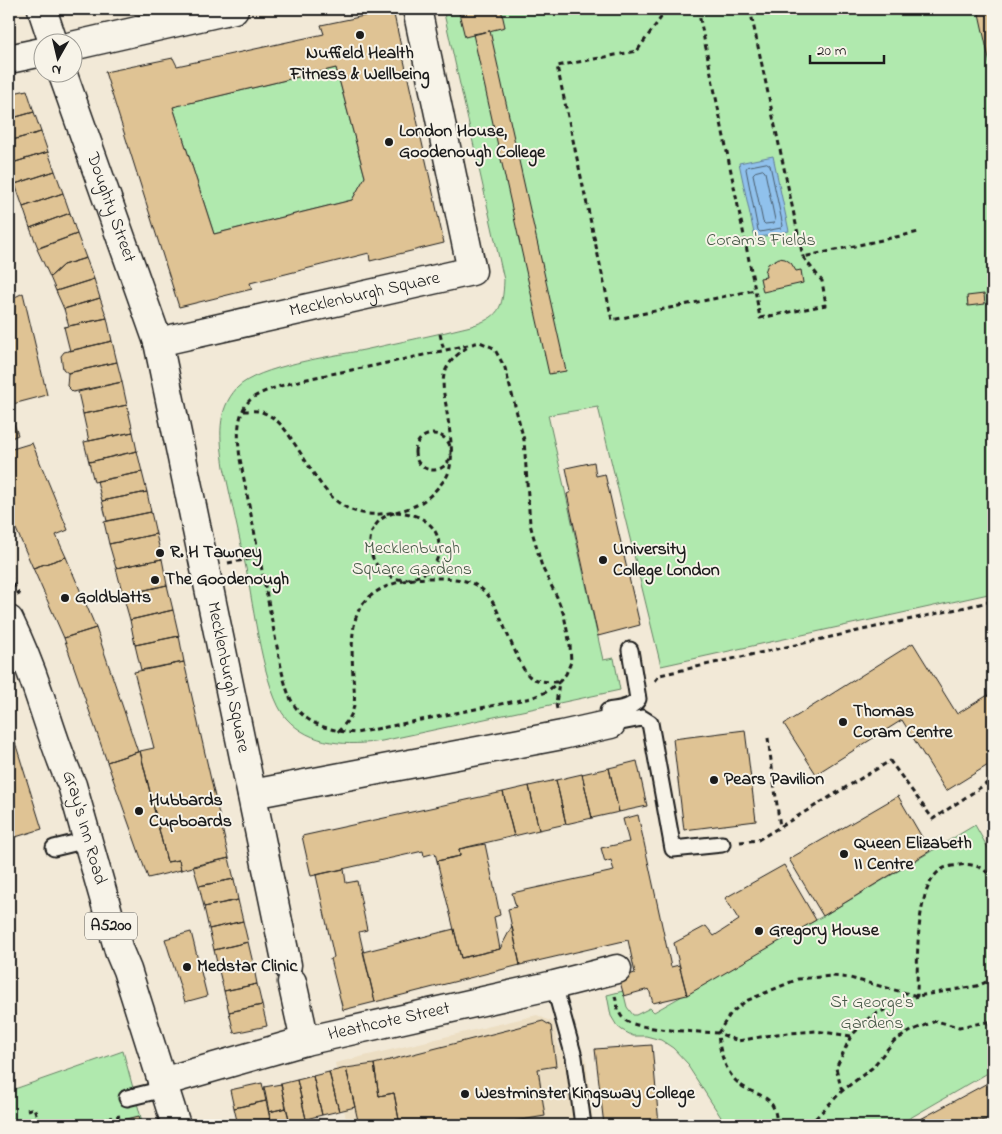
<svg xmlns="http://www.w3.org/2000/svg" width="1002" height="1134" font-family="'Indie Flower',sans-serif">
<style>
.built{fill:#ecdec3}
.green{fill:#b0e9ae;stroke:#668265}
.water{fill:#90c1ec;stroke:#627f99}
.lines{fill:none;stroke-linecap:round;stroke-linejoin:round}
.shore{stroke:#4a5e6f;stroke-width:1}
.building{fill:#dfc394;stroke:#1c1c1c;fill-rule:evenodd}
.lane-casing{stroke:#1c1c1c;stroke-width:19}
.street-casing{stroke:#1c1c1c;stroke-width:31}
.secondary-casing{stroke:#1c1c1c;stroke-width:31}
.primary-casing{stroke:#1c1c1c;stroke-width:31}
.path{stroke:#1c1c1c;stroke-width:3;stroke-dasharray:5 4;stroke-linecap:butt}
.lane{stroke:#f7f3e8;stroke-width:15}
.street{stroke:#f7f3e8;stroke-width:28}
.secondary{stroke:#f7f3e8;stroke-width:28}
.primary{stroke:#f7f3e8;stroke-width:28}
.poi-dot{fill:#1c1c1c;stroke:#f7f3e8;stroke-width:2}
.labels{text-anchor:middle;dominant-baseline:central;stroke-width:4;stroke-linejoin:round;paint-order:stroke}
.shield{fill:#f7f3e8;stroke:#5e5c59;stroke-width:1}
.shield-label{font-size:16px;font-weight:bold;fill:#1c1c1c}
.poi-label{font-size:18px;font-weight:bold;fill:#1c1c1c;stroke:#f7f3e8;text-anchor:start}
.street-label{font-size:18px;fill:#1c1c1c;stroke:#f7f3e8}
.park-label{font-size:18px;fill:#485a48;stroke:#f7f3e8}
</style>
<rect width="100%" height="100%" fill="#f2e9d7"/>
<filter id="ink" filterUnits="userSpaceOnUse"><feTurbulence type="fractalNoise" baseFrequency=".02" numOctaves="2"/><feDisplacementMap in="SourceGraphic" scale="10" xChannelSelector="R" yChannelSelector="G"/><feConvolveMatrix kernelMatrix="1 2 1 2 8 2 1 2 1" color-interpolation-filters="sRGB"/></filter>
<g filter="url(#ink)">
<path class="built" d="M537 1015 554 1023 559 1050 586 1058 593 1125H347L335 1063Z"/>
<path class="green" d="M443 9H993V593L661 666 598 407 548 415 603 660 614 658 620 690 382 741C348 746 311 746 286 718 264 693 253 604 246 568 239 534 231 501 224 467 220 439 216 411 237 388 258 366 333 356 364 350 400 342 435 335 471 326 499 317 503 309 504 280Z
M336 68 365 177 352 200 214 234 173 107Z
M975 825 993 857V1070L898 1125H726L688 1066 689 1065 673 1048 661 1040 646 1036H633L622 1030 617 1026 611 1016 607 995 623 991 627 1007 633 1015H636L650 1008 654 1012 823 916Z
M123 1051 143 1125H9V1091Z"/>
<path class="water" d="M773 156 789 231 755 238 739 163Z"/>
<g class="lines">
<path class="shore" d="M767 163 770 165 783 226 781 228 760 232 758 230 746 169 747 167Z
M763 170 765 172 775 220 774 223 765 224 763 222 753 174 755 172Z"/>
</g>
<path class="building" d="M458 9H501L505 27 465 37Z
M978 9H991L993 18V77Z
M393 10 444 243 370 261 369 253 250 283 252 289 179 307 105 72 173 58 177 66 324 34 321 25ZM336 68 365 177 352 200 214 234 173 107Z
M490 31 566 371 549 374 473 34Z
M27 90 34 112 9 119V94Z
M34 112 41 132 9 141V119Z
M41 132 48 152 9 164V141Z
M48 152 55 171 15 184 9 164Z
M55 171 63 193 23 207 15 184Z
M63 193 70 213 30 228 23 207Z
M70 213 77 234 38 248 30 228Z
M77 234 86 258 63 265 50 277 37 249Z
M86 258 94 279 56 291 50 277 63 265Z
M779 258 785 259 791 263 796 271 801 270 803 283 763 292 760 278 766 277 765 272 768 264Z
M94 279 100 298 64 309 56 291Z
M23 293 47 395 9 405V300Z
M984 294 985 304 968 306 967 296Z
M100 298 107 318 69 326 64 309Z
M107 318 112 341 70 351 64 327Z
M112 341 117 362 68 373 63 369 61 356 64 352Z
M117 362 122 382 73 392 67 386 68 373Z
M122 382 127 405 83 414 78 392Z
M127 405 133 432 89 441 83 414Z
M12 418 18 435 9 439V419Z
M133 432 137 451 89 462 84 442Z
M32 443 68 530 56 535 66 557 33 568 9 513V450Z
M137 451 142 472 94 482 89 462Z
M594 462 596 476 605 474 640 625 598 636 567 494 571 492 566 468Z
M142 472 147 492 102 501 97 481Z
M147 492 151 512 107 521 102 501Z
M151 512 156 534 109 544 104 522Z
M156 534 162 559 116 568 109 544Z
M66 557 96 628 64 638 33 568Z
M162 559 167 585 123 595 116 568Z
M167 585 173 610 130 620 123 595Z
M173 610 179 636 135 645 130 620Z
M96 628 138 752 107 762 64 638Z
M179 636 184 662 141 670 135 645Z
M913 643 957 714 993 692V762L946 791 902 720 816 774 784 724Z
M184 662 229 858 181 870 179 860 167 862 140 751 154 748 134 672Z
M9 723 42 829 9 839Z
M745 730 756 821 684 830 673 739Z
M140 751 167 862 179 860 181 870 148 878 107 762Z
M637 761 647 806 619 812 609 768Z
M609 768 619 812 592 818 582 774Z
M582 774 592 818 566 824 556 780Z
M556 780 566 824 539 830 529 786Z
M529 786 539 830 514 836 503 792Z
M503 792 514 836 459 849 460 856 437 861 435 853 424 856 423 851 311 876 302 836Z
M898 796 930 851 823 916 789 859Z
M638 815 671 967 679 965 687 995 653 1003 649 989 624 996 619 978 635 973 628 940 520 965 508 909 516 907 512 893 614 871 611 860 605 862 601 848 629 842 623 819Z
M485 844 500 915 494 917 500 949 461 958 437 861 460 856 459 849Z
M229 858 234 879 199 886 193 866Z
M784 865 816 920 687 995 674 943 706 926 714 936 739 920 725 898Z
M344 869 346 883 357 881 367 930 359 932 375 1002 343 1010 330 959 334 957 316 875Z
M234 879 238 900 204 907 199 886Z
M238 900 243 921 209 929 204 907Z
M243 921 248 942 214 950 209 929Z
M512 926 520 965 375 1002 363 952 454 929 461 958 500 949Z
M191 932 207 996 185 1002 165 939Z
M248 942 253 963 219 971 214 950Z
M253 963 257 984 224 991 219 971Z
M257 984 262 1005 229 1012 224 991Z
M262 1005 267 1026 234 1033 229 1012Z
M543 1021 551 1026 556 1066 538 1069 545 1116 515 1121 516 1125H397H400L394 1093 379 1096 374 1064Z
M652 1045 659 1125H604L595 1049Z
M374 1064 379 1096 394 1093 400 1125H359L346 1068Z
M346 1068 355 1107 339 1111 329 1072Z
M329 1072 339 1111 322 1115 313 1076Z
M313 1076 322 1115 306 1119 297 1080Z
M297 1080 306 1119 290 1123 281 1084Z
M993 1080V1118L962 1125H918L917 1121Z
M262 1083 266 1101 234 1108 230 1090Z
M281 1084 286 1108 269 1112 264 1087Z
M266 1101 270 1119 238 1125 234 1108Z
M286 1108 290 1123 272 1125 269 1112Z
M139 1116 142 1125H111V1123Z
M270 1119 272 1125H242Z"/>
<g class="lines">
<g class="lane-casing">
<path id="lane" d="M630 650 638 699C632 709 618 709 608 711L611 724 642 718 650 723 673 849 722 844
M54 848 87 840
M554 985 574 1057 583 1125
M127 1098 164 1089"/>
</g>
<g class="street-casing">
<g id="street">
<path d="M42 9 53 42"/>
<path id="s1" d="M62 72 158 342 287 965"/>
<path id="s2" d="M158 342 472 271 417 9"/>
<path d="M252 794 562 735 611 724"/>
<path d="M292 982 305 1041"/>
<path id="s3" d="M162 1082 305 1041 554 985 617 969"/>
</g>
</g>
<g class="secondary-casing">
<path id="secondary" d="M72 46 234 9
M9 59 42 52"/>
</g>
<g class="primary-casing">
<g id="primary">
<path id="s4" d="M9 620C20 643 30 667 38 691 49 723 58 755 72 785L119 951 127 970 176 1125"/>
</g>
</g>
<path class="path" d="M664 9 665 12 637 51 557 66 612 320 755 290 760 318 826 305 822 281 803 257 919 232
M698 9 755 290
M750 9 803 257
M665 12 680 9
M440 334 444 351
M244 411C249 411 257 410 262 412 278 418 286 430 294 443 320 481 334 522 389 513 416 509 429 500 445 479 449 474 450 468 451 461 453 444 448 423 446 405 444 396 442 384 444 375 447 363 458 353 468 347
M415 452a18 18 0 1 1 36 0a18 18 0 1 1-36 0Z
M396 512C417 513 439 523 439 547 439 553 438 559 434 565 430 571 422 575 415 577 382 590 355 546 379 521 384 516 391 514 396 512Z
M228 563 260 557
M9 575 20 597
M655 681 660 675 993 601
M557 709 556 704 559 682 566 674 571 662 570 645 564 615 557 597 542 567 530 524 524 440 505 368 494 348 480 342C443 351 406 359 368 367 342 372 267 384 250 400 235 415 238 440 240 459L282 672C285 683 288 696 294 705 308 726 333 731 356 733L531 698 546 692 559 682
M338 732C342 727 347 722 350 717 357 705 354 689 353 676 352 656 350 625 360 608 374 586 403 579 427 578 494 576 490 598 514 649 518 657 522 669 529 676 536 682 549 682 558 682
M768 738 780 827
M740 842 758 840 890 761 933 819 993 779
M615 996C617 1004 618 1015 625 1020 637 1030 700 1032 718 1033 719 1049 724 1068 735 1080 754 1100 775 1088 777 1125
M851 1036 816 1031 777 1034 738 1041 718 1033 731 1013 746 1001 798 979 832 976 850 978 917 996 977 986 993 979
M842 1091 836 1068 851 1036 871 1016 917 996C918 966 913 883 944 868 949 866 955 866 960 865 974 863 985 868 993 879
M27 1110 34 1108 40 1125
M72 1125 120 1116
M809 1125 842 1091 872 1068 894 1041 913 1030 936 1021 959 1027 993 1021"/>
<use href="#lane" class="lane"/>
<use href="#street" class="street"/>
<use href="#secondary" class="secondary"/>
<use href="#primary" class="primary"/>
</g>
</g>
<g class="poi-dot">
<circle cx="360" cy="35" r="5"/>
<circle cx="389" cy="142" r="5"/>
<circle cx="160" cy="553" r="5"/>
<circle cx="603" cy="560" r="5"/>
<circle cx="155" cy="580" r="5"/>
<circle cx="65" cy="598" r="5"/>
<circle cx="843" cy="722" r="5"/>
<circle cx="714" cy="780" r="5"/>
<circle cx="139" cy="811" r="5"/>
<circle cx="844" cy="854" r="5"/>
<circle cx="759" cy="931" r="5"/>
<circle cx="187" cy="967" r="5"/>
<circle cx="465" cy="1094" r="5"/>
</g>
<g class="labels">
<rect class="shield" x="85" y="912.5" width="52" height="27" rx="4"/>
<g class="shield-label">
<text x="111" y="926">A5200</text>
</g>
<g class="poi-label">
<text x="360" y="54" text-anchor="middle">Nuffield Health<tspan x="360" dy="21">Fitness &amp; Wellbeing</tspan></text>
<text x="399" y="132">London House,<tspan x="399" dy="21">Goodenough College</tspan></text>
<text x="613" y="550">University<tspan x="613" dy="21">College London</tspan></text>
<text x="170" y="553">R. H Tawney</text>
<text x="165" y="580">The Goodenough</text>
<text x="75" y="598">Goldblatts</text>
<text x="853" y="712">Thomas<tspan x="853" dy="21">Coram Centre</tspan></text>
<text x="724" y="780">Pears Pavilion</text>
<text x="149" y="801">Hubbards<tspan x="149" dy="21">Cupboards</tspan></text>
<text x="854" y="844">Queen Elizabeth<tspan x="854" dy="21">II Centre</tspan></text>
<text x="769" y="931">Gregory House</text>
<text x="197" y="967">Medstar Clinic</text>
<text x="475" y="1094">Westminster Kingsway College</text>
</g>
<g class="street-label">
<text stroke="none"><textPath href="#s1" startOffset="144">Doughty Street</textPath></text>
<text stroke="none"><textPath href="#s2" startOffset="212">Mecklenburgh Square</textPath></text>
<text stroke="none"><textPath href="#s1" startOffset="629">Mecklenburgh Square</textPath></text>
<text stroke="none"><textPath href="#s4" startOffset="221">Gray's Inn Road</textPath></text>
<text stroke="none"><textPath href="#s3" startOffset="235">Heathcote Street</textPath></text>
</g>
<g class="park-label">
<text x="761" y="241">Coram's Fields</text>
<text x="412" y="549">Mecklenburgh<tspan x="412" dy="21">Square Gardens</tspan></text>
<text x="872" y="1003">St George's<tspan x="872" dy="21">Gardens</tspan></text>
</g>
</g>
<rect width="1002" height="1134" fill="none" stroke="#f7f3e8" stroke-width="30"/>
<rect x="15" y="15" width="972" height="1104" fill="none" stroke="#1c1c1c" stroke-width="2" filter="url(#ink)"/>
<g transform="translate(58 58) rotate(188)"><circle r="24" fill="#f7f3e8" stroke="#9f9d96"/>
<path d="M0-4L9 19L0 12L-9 19Z" fill="#1c1c1c"/>
<text y="-8" font-size="14" font-weight="bold" text-anchor="middle" fill="#1c1c1c">N</text>
</g>
<path d="M810 55v8h74v-8" fill="none" stroke="#1c1c1c" stroke-width="2.5"/>
<text x="817" y="55" font-size="15" fill="#1c1c1c" stroke="#f7f3e8" stroke-width="4" paint-order="stroke">20 m</text>
</svg>
